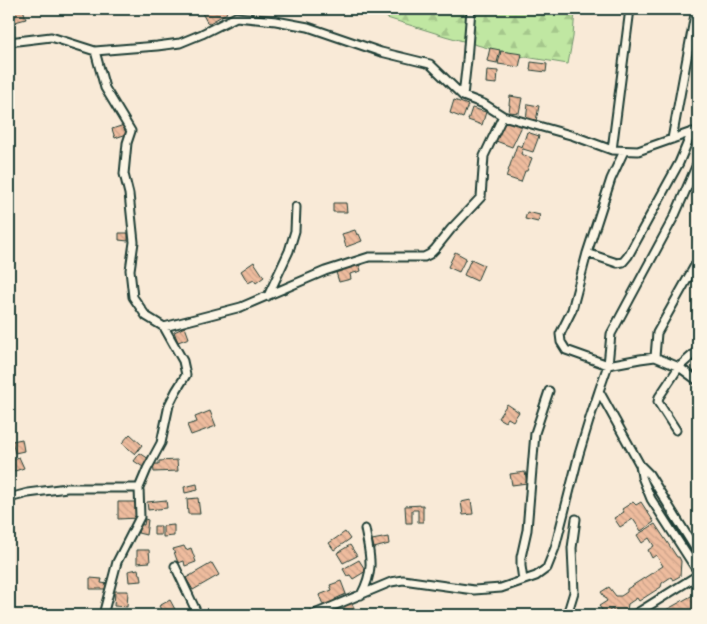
<svg xmlns="http://www.w3.org/2000/svg" width="707" height="624" font-family="'Indie Flower',sans-serif">
<style>
.forest{fill:url(#forest-firs);stroke:#70926b}
.building{fill:url(#building-back-hatch);stroke:#1f3d34}
.lines{fill:none;stroke-linecap:round;stroke-linejoin:round}
.street-casing{stroke:#1f3d34;stroke-width:11}
.street{stroke:#fcf5e5;stroke-width:7}
</style>
<defs>
<pattern id="forest-firs" width="22" height="20" patternUnits="userSpaceOnUse" patternTransform="scale(1.25)"><rect width="22" height="20" fill="#c0e7a2"/><path d="M5 1l3.5 6h-7zM16 11l3.5 6h-7z" fill="#a5c78c"/></pattern>
<pattern id="building-back-hatch" width="6" height="6" patternUnits="userSpaceOnUse" patternTransform="scale(1.25)"><rect width="6" height="6" fill="#eebc9e"/><path d="M-1 5l2 2M0 0l6 6M5-1l2 2" fill="none" stroke="#cca289"/></pattern>
</defs>
<rect width="100%" height="100%" fill="#f9ead7"/>
<filter id="ink" filterUnits="userSpaceOnUse"><feTurbulence type="fractalNoise" baseFrequency=".02" numOctaves="2"/><feDisplacementMap in="SourceGraphic" scale="10" xChannelSelector="R" yChannelSelector="G"/><feConvolveMatrix kernelMatrix="1 2 1 2 8 2 1 2 1" color-interpolation-filters="sRGB"/></filter>
<g filter="url(#ink)">
<path class="forest" d="M388 9H575L573 37 568 64 513 55 445 36 387 18Z"/>
<path class="building" d="M13 9H23L26 19 15 22 11 10Z
M210 9H224L227 13 208 24 202 13Z
M490 48 500 50 497 63 487 61Z
M501 51 522 54 519 67 498 64Z
M531 62 547 64 546 72 530 70Z
M487 70 498 71 497 84 486 83Z
M510 96 522 98 519 113 509 112 510 105H509Z
M454 100 468 105 463 118 450 113Z
M528 104 539 106 536 121 526 120Z
M472 108 486 112 482 125 468 120Z
M505 117 523 124 512 147 496 141Z
M124 125 127 134 115 138 112 129Z
M527 132 539 136 533 152 523 149 521 154 532 158 527 171H525L521 182 506 177 517 145 522 147Z
M333 203H346L347 212H333Z
M527 212 540 215 538 222 525 219Z
M355 230 357 235 359 234 362 241 346 247 342 234Z
M119 233H128V241L119 240Z
M455 252 466 258 459 272 448 267Z
M471 259 484 265 477 281 464 275Z
M254 262 264 277 256 283 254 280 248 283 241 271Z
M359 263 361 271 350 274 351 279 339 282 335 269Z
M185 327 189 338 178 342 174 332Z
M507 404 519 412 513 421 508 418 505 422 498 418Z
M210 411 216 426 191 435 187 425 197 422 195 417Z
M130 434 142 445 135 454 122 443Z
M22 439 24 451 15 453 12 441Z
M140 453 149 459 143 467 134 461Z
M19 457 24 468 12 472 9 465V461Z
M177 460 178 471 154 472 153 464H159V461Z
M525 472 527 483 512 485 510 474Z
M197 484 198 490 185 493 184 487Z
M198 498 200 514H188L187 499Z
M166 500 167 508 148 510 147 502Z
M471 500 473 514 463 515 461 502Z
M118 502H137L138 518 118 519Z
M633 502 636 505 641 502 654 522 641 531 633 519 620 527 614 518 624 512 622 509Z
M423 505V522H418V510H412V523H406L405 506Z
M145 519 148 520 146 535 138 533 139 524 144 525Z
M655 524 677 557H679L681 561 680 576 673 580 671 577 662 583 661 587 639 601 637 598 628 604 627 610 618 615H616L612 609 605 614 599 606 607 601 601 592 609 587 616 596H621L627 592V589L663 566 656 555 652 558 648 550 654 546 649 538 642 543 637 535Z
M174 525V536L163 537V526Z
M154 526H161V535H154Z
M345 532 350 539 334 550 329 543Z
M388 537 389 544 374 548 372 540Z
M350 545 357 556 343 563 337 553Z
M184 546 186 550 191 548 196 562 185 566 184 561 178 563 173 549Z
M137 550H149L150 562 137 563Z
M359 560 366 571 353 579 350 575 347 576 343 569Z
M212 563 219 575 193 590 186 578Z
M138 569 139 574H141L142 581 129 582 128 571Z
M90 578 102 579 101 583 108 584 107 589H90Z
M341 581 346 594 335 599 336 602 324 607 319 595 332 590 330 585Z
M115 591H128L127 607 114 606Z
M693 595H698V614L696 611 688 615H657Z
M170 600 178 615H164L159 606Z
M351 602 358 615H348L343 606Z"/>
<g class="lines">
<g class="street-casing">
<path id="street" d="M9 42 51 37 95 51 157 46 180 43 202 34 236 17 276 21 308 27 381 52 430 64 463 96 484 104 503 116 574 136 612 150 638 151 692 132H698
M95 51 105 88 131 131 127 143 124 174 129 194 134 242 130 270 133 297 146 316 164 327 183 361 186 375 176 391 169 405 161 443 147 469 139 488 140 517 117 562 103 615
M463 96 467 60 471 9
M672 139 696 9
M612 150 630 9
M624 151 611 179 587 253 572 310 560 334 561 342 566 350 608 365 640 359 655 357 679 367 698 381
M698 162 675 215 611 334 608 365 599 391 640 465 642 477 651 499 698 572
M587 253 617 263 623 262 628 256 679 163 692 132
M268 296 289 251 295 231 296 207
M164 327 241 307 325 271 369 257H424L430 254 435 249 451 229 481 197 484 156 503 116
M655 357 657 333 698 260
M676 430 658 402 659 397 679 367 698 350
M640 465 649 474 698 553
M9 498 28 493 67 488H139
M175 566 198 615
M523 580 521 566V557L527 530 535 433 549 391
M361 595C375 569 370 556 365 529
M312 615 391 582 403 580 474 590 501 588 536 576 547 568 555 548 579 454 589 421 599 391
M567 615 574 592 572 548 576 519
M634 615 698 575"/>
</g>
<use href="#street" class="street"/>
</g>
</g>
<rect width="707" height="624" fill="none" stroke="#fcf5e5" stroke-width="30"/>
<rect x="15" y="15" width="677" height="594" fill="none" stroke="#1f3d34" stroke-width="2" filter="url(#ink)"/>
</svg>
